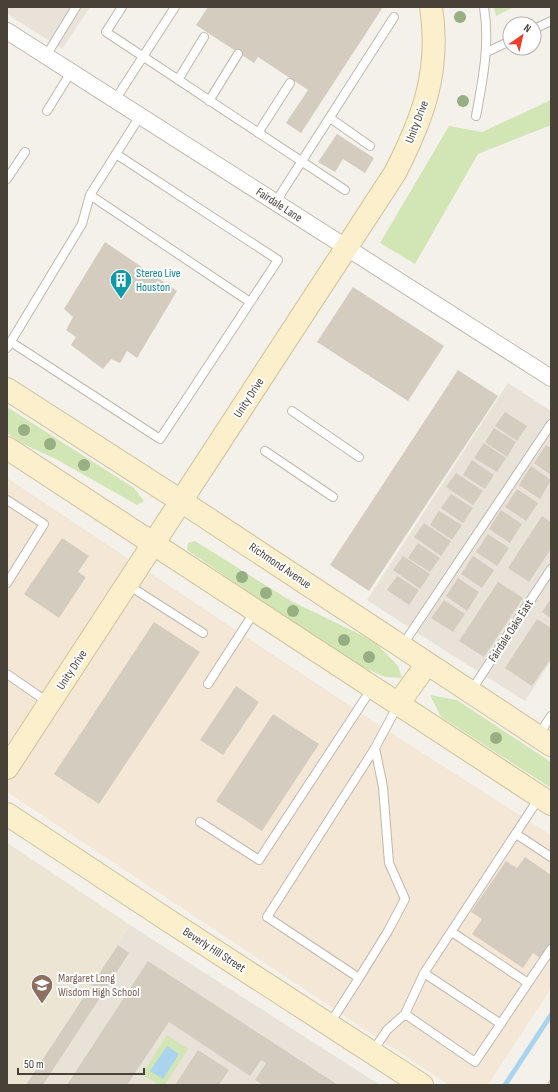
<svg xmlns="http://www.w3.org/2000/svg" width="558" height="1092" font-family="'Sofia Sans Condensed',sans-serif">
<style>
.residential{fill:#e8e2d8}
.commercial{fill:#f4e7d6}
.education{fill:#ece5d4}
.green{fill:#d2e6b5}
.water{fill:#aad4ed}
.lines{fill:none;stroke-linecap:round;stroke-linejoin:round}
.stream{stroke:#aad4ed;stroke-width:5}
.building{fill:#d5ccc0}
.lane-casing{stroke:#bfb8ad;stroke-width:10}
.street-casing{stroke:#bfb8ad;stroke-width:18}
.secondary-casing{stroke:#d1c19b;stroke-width:24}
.lane{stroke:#fff;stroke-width:8}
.street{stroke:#fff;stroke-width:16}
.secondary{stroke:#fcefcc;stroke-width:22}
.tree{fill:#98ae83}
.labels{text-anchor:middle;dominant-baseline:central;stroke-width:4;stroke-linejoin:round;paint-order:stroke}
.street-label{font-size:12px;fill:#484138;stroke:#fff}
.culture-label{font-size:12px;fill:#0d838f;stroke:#fff;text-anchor:start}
.education-label{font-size:12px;fill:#785e54;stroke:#fff;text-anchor:start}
</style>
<rect width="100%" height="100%" fill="#f4f1ea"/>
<path class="residential" d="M7 7H90L62 49 7 14Z
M508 383 551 411V661L525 701 447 652 367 600Z
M130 925 380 1085H24Z"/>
<path class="commercial" d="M7 478 371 720 551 835V988L488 1085H449L7 792Z"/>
<path class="education" d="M7 843 130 925 24 1085H7Z"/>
<path class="green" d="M494 7H514L496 16Z
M551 100V125L478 154 415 264 380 243 449 126 482 132Z
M7 407 134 488 144 501 137 505 56 459 23 444 7 433Z
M195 541 291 601 374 641 398 666 402 678 385 677 353 663 187 550 188 543Z
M430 695 457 700 551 762V788L441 717Z
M167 1035 188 1049 165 1085H159L142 1074Z"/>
<path class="water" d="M167 1046 179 1054 163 1079 150 1071Z"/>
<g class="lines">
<path class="stream" d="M505 1085 551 1015"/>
</g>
<path class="building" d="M208 7H383L301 133 286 123 308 90 258 57 254 63 196 25Z
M337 134 374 158 365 173 343 159 335 172 318 162Z
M105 242 177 291 137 358 127 351 120 363 111 359 103 369 71 345 76 337 66 330 73 317 64 309Z
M353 287 444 346 408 401 317 342Z
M458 370 498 396 369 591 330 565Z
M505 412 527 426 517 441 495 426Z
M494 428 516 442 507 457 485 442Z
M484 443 506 458 497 472 474 458Z
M546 445 551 448V475L534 463Z
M472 460 494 475 485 489 463 475Z
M531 466 551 480 540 499 519 485Z
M456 473 483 491 473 505 446 487Z
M517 489 538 503 526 521 505 507Z
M451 494 473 508 463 523 441 508Z
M501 510 522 524 510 543 489 529Z
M439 511 462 525 452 540 430 525Z
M542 516 551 522V549L529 582 508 568Z
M424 523 451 541 441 556 414 537Z
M488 534 509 548 497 566 476 552Z
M62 538 89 556 78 572 86 577 59 618 24 594Z
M418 543 440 558 430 572 408 558Z
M403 556 430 574 420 589 393 570Z
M473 556 494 570 482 588 461 574Z
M397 576 419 590 409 605 387 590Z
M458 578 479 592 467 611 446 596Z
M498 582 523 598 484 657 459 641Z
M551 599V618L542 612Z
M444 600 465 614 453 632 431 618Z
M537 619 551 628V658L532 686 505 668Z
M154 622 200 652 99 804 54 774Z
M236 686 259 702 223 755 200 740Z
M273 714 319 744 262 831 216 801Z
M525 857 551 875V946L542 959 533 953 523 968 472 934 482 919 471 912 506 861 517 868Z
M118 945 129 953 43 1085H26Z
M148 961 338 1085H263L255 1080 266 1063 261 1060 250 1076 169 1022 127 1085H67Z
M198 1050 229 1070 219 1085H175Z
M551 1078V1085H546Z"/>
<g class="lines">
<g class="lane-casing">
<path id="lane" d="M122 7 106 32 345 190
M534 29 551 21
M487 52 510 41
M46 56 76 7
M178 80 204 37
M115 100 175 7
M209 101 238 54
M47 111 71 72
M476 116C483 79 490 44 484 7
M330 118 370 146
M258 133 290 83
M7 179 25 152
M90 195 250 302
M275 203 394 17
M11 342 160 439 278 260 116 154
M7 348 82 224 90 195 140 116
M292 411 359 457
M265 451 333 497
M7 500 44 524 7 583
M128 585 203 633
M402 646 551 424
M7 674 49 703
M208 684 255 611
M471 691 551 569
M538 736 551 716
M375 748 383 787 389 863 405 899 388 931 359 978 267 917Z
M375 748 398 705
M200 822 259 860 372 688
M516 834 551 857
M452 932 528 983
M424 973 501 1024
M405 1014 475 1062 551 949
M329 1025 359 978
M373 1051 387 1030 405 1014 424 973 539 798"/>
</g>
<g class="street-casing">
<path id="street" d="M7 31 551 378"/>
</g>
<g class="secondary-casing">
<path id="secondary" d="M7 389 181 501 551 745
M7 448 551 804
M398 704 427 664
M7 768 395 173C423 118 441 71 431 7
M7 814 163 917 422 1085"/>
</g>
<use href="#lane" class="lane"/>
<use href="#street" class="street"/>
<use href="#secondary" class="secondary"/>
</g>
<g class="tree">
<circle cx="460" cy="17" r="6"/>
<circle cx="463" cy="101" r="6"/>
<circle cx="24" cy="430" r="6"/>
<circle cx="50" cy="444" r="6"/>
<circle cx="84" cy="465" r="6"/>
<circle cx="242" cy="577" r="6"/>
<circle cx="266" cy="593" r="6"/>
<circle cx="293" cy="611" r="6"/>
<circle cx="344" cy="640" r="6"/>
<circle cx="369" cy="657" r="6"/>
<circle cx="496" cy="738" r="6"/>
</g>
<defs>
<g id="building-pin" transform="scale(1.15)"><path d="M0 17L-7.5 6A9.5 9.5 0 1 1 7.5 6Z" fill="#0f9aa8" stroke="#fff"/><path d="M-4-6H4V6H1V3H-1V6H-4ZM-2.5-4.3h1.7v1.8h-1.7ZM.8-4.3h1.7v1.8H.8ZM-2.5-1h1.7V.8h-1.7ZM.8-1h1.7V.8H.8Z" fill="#fff"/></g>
<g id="school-pin" transform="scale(1.15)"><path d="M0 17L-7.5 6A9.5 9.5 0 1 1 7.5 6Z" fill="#8d6e63" stroke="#fff"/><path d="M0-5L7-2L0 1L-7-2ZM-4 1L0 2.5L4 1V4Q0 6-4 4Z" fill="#fff"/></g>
</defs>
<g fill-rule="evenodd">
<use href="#building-pin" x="121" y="280"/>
<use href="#school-pin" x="42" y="985"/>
</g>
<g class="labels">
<g class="street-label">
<text transform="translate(417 122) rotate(-69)">Unity Drive</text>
<text transform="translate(279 205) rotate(33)">Fairdale Lane</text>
<text transform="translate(249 398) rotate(-57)">Unity Drive</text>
<text transform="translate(280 566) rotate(34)">Richmond Avenue</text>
<text transform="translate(511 631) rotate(-57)">Fairdale Oaks East</text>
<text transform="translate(72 670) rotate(-57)">Unity Drive</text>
<text transform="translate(214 950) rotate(33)">Beverly Hill Street</text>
</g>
<g class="culture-label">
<text x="136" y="273">Stereo Live<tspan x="136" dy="14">Houston</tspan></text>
</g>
<g class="education-label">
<text x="58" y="978">Margaret Long<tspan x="58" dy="14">Wisdom High School</tspan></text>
</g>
</g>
<rect width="558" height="1092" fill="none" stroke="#484138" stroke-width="16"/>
<g transform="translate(522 36) rotate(34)"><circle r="19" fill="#ffffff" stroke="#b6b3af"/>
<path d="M0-3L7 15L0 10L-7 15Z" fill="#ef3d26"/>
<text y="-6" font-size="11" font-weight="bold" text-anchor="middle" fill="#484138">N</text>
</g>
<path d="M18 1068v6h126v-6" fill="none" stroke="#484138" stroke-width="2"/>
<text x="24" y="1068" font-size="12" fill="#484138" stroke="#ffffff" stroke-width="3" paint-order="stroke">50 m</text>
</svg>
